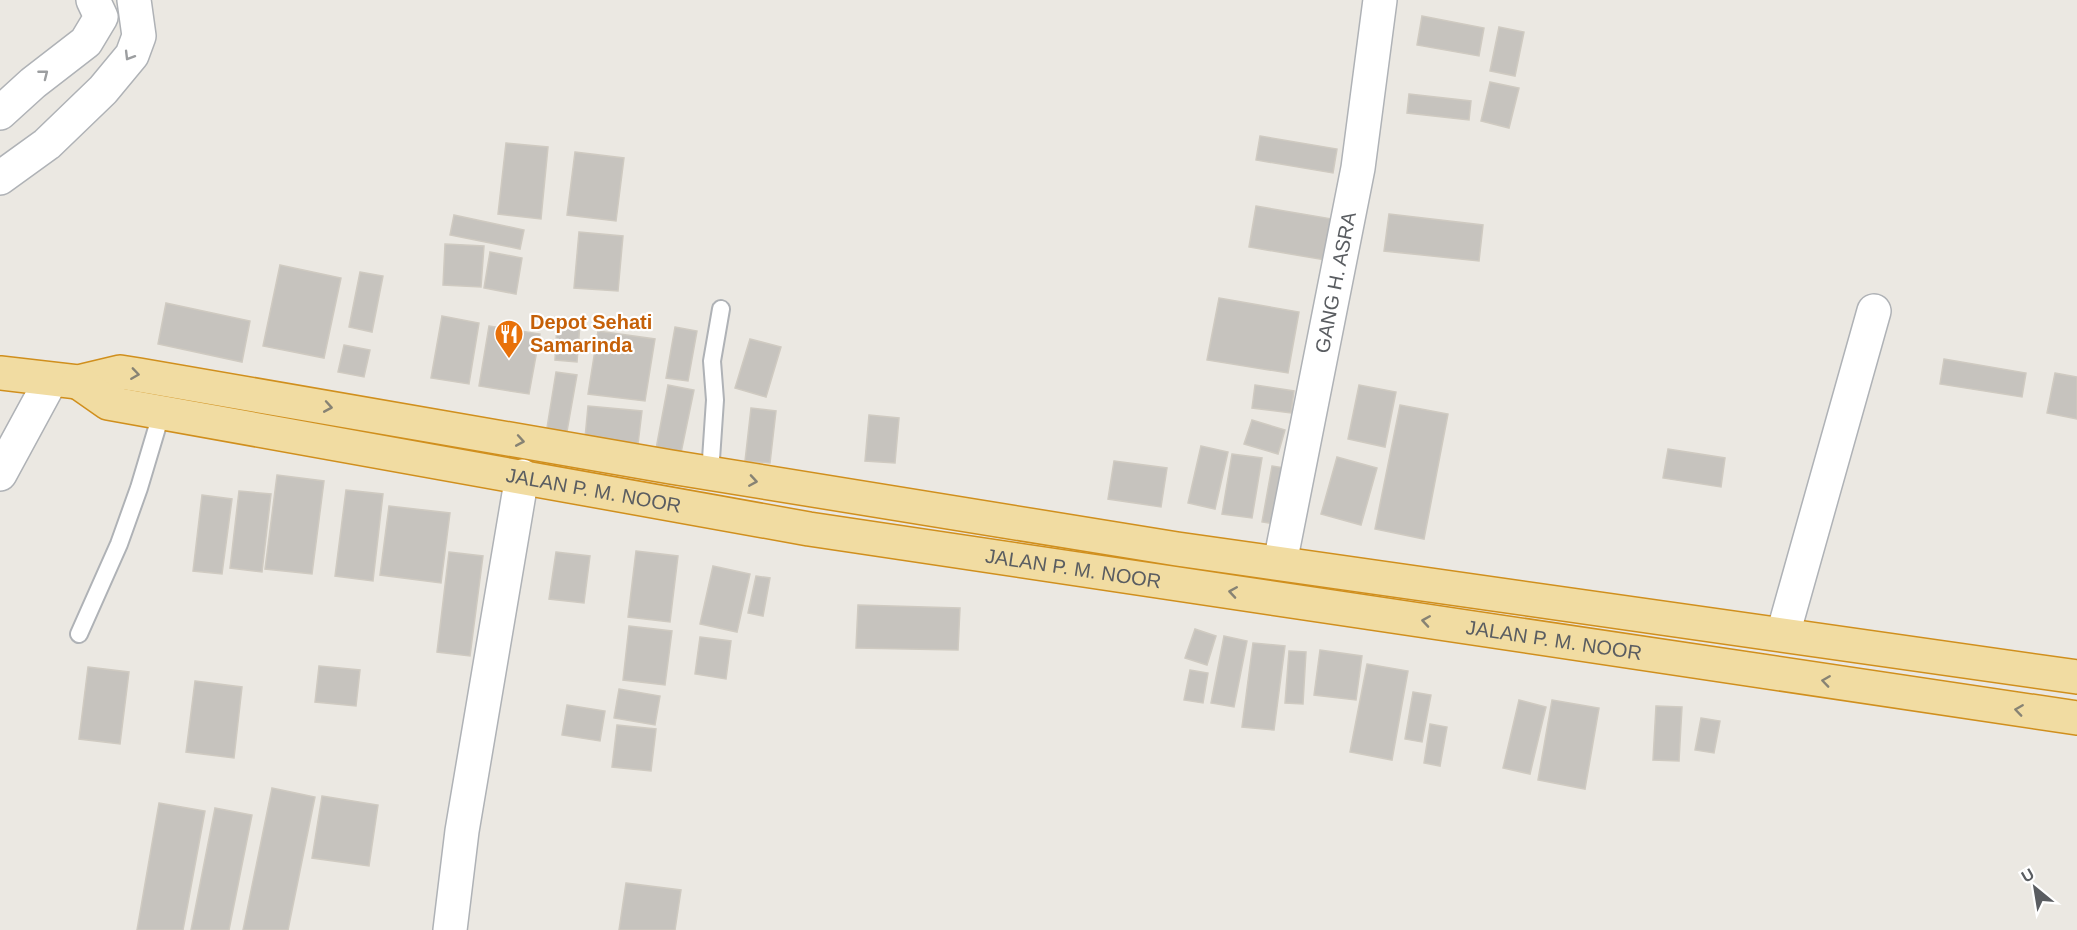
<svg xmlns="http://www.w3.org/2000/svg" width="2077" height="930" font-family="Helvetica,sans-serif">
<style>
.building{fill:#c6c3be;stroke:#cfcac1;stroke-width:1.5}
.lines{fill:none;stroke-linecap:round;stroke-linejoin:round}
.service-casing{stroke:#afb2b6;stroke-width:20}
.minor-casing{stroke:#afb2b6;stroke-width:36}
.trunk-casing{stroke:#d08f1d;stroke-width:36}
.service{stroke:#fff;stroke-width:16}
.minor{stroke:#fff;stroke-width:33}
.trunk{stroke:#f1dca2;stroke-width:33}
.oneway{stroke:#9c9ea0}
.oneway2{stroke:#878374}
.labels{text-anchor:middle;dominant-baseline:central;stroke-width:4.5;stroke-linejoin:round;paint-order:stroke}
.street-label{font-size:20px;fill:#5a5d61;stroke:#fff}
.food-label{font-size:20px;font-weight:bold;fill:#c56008;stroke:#fff;text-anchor:start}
</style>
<rect width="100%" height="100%" fill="#ebe8e2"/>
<path class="building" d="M1422 16 1484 28 1479 56 1417 45Z
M1499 27 1524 32 1515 76 1490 71Z
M1490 82 1519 88 1509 128 1481 121Z
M1409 94 1471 101 1469 120 1407 113Z
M1260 136 1337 149 1333 173 1256 160Z
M506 143 548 147 541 219 498 214Z
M575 152 624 158 616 221 567 215Z
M1256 206 1338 220 1331 261 1249 247Z
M1389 214 1483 225 1479 261 1384 251Z
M454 215 524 230 520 249 450 235Z
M579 232 623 236 618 291 574 288Z
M445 244 484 246 481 287 443 285Z
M490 252 522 258 516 294 484 288Z
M280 265 341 278 324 358 263 346Z
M360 272 383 276 372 332 349 327Z
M1219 298 1299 312 1288 373 1207 360Z
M166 303 250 321 242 362 158 344Z
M442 316 479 323 469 384 431 378Z
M557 323 580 324 577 362 555 360Z
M489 326 540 334 529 394 479 386Z
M675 327 697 331 688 381 666 378Z
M598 331 655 339 645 401 588 394Z
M750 339 781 347 766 397 735 388Z
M344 345 370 350 364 377 338 372Z
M1944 359 2026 373 2022 397 1940 384Z
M556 372 577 375 566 437 546 434Z
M2055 373 2077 377V419L2047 413Z
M668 385 694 390 681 453 656 449Z
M1255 385 1294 391 1291 413 1252 408Z
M1359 385 1396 392 1385 447 1348 439Z
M1400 405 1448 414 1424 539 1375 529Z
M588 406 642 411 638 444 585 438Z
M751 408 776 411 770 463 745 461Z
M869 415 899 418 895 463 865 461Z
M1252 420 1285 430 1278 454 1244 444Z
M1201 446 1228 452 1215 509 1188 503Z
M1668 449 1725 458 1721 487 1663 478Z
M1232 454 1262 458 1252 518 1222 514Z
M1337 457 1377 468 1361 525 1321 514Z
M1114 461 1167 468 1161 507 1108 499Z
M1272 466 1291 469 1281 525 1262 522Z
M277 475 324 481 312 574 265 569Z
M346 490 383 494 373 581 335 576Z
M239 491 271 494 262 572 230 568Z
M202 495 232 499 222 574 193 571Z
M389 506 450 513 441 583 380 575Z
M636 551 678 556 670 622 628 617Z
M449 552 483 556 470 656 437 652Z
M556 552 590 556 584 603 549 599Z
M713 566 750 574 737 632 700 624Z
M756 576 770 578 763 616 748 613Z
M858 605 960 608 958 650 856 648Z
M629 626 672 631 665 685 623 680Z
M1195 629 1216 636 1207 665 1185 658Z
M1224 636 1247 641 1234 707 1211 703Z
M700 637 731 641 726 679 695 674Z
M1253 643 1285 646 1274 730 1242 727Z
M1320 650 1362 656 1356 700 1314 695Z
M1289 651 1306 652 1303 704 1285 703Z
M1367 664 1408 671 1392 760 1350 752Z
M319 666 360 670 356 706 315 702Z
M88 667 129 672 120 744 79 739Z
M1190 670 1208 673 1203 703 1184 700Z
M195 681 242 687 234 758 186 752Z
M619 689 660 696 655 725 614 718Z
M1413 692 1431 695 1422 742 1405 739Z
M1519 700 1546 707 1530 774 1503 768Z
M1552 700 1599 708 1585 789 1538 780Z
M567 705 605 711 600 741 562 735Z
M1656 706 1682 707 1679 761 1653 760Z
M1701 718 1720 721 1714 753 1695 750Z
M1430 724 1447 727 1440 766 1424 763Z
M617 725 656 729 651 771 612 767Z
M272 788 315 797 288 930H243Z
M322 796 378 805 369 866 312 858Z
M159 803 205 811 183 930H137Z
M215 808 252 815 229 930H191Z
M626 883 681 890 675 930H619Z"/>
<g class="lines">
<g class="service-casing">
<path id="service" d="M710 474 715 400 712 361 721 309
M79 634 119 544 139 488 162 411"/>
</g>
<g class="minor-casing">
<g id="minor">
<path d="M0 113 33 83 86 42 101 17 93 0"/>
<path d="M0 178 47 144 103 90 132 55 139 36 134 0"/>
<path d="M0 474 51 380"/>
<path id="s1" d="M1280 563 1358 168 1380 0"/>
<path d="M1783 634 1874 311"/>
<path d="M450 930 462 831 522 476"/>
</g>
</g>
<g class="trunk-casing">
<g id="trunk">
<path d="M0 373 78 382 120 372 139 375 671 467 1177 549 2077 677"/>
<path id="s2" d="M78 382 108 403 809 529 2077 718"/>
</g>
</g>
<use href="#service" class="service"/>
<use href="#minor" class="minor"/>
<use href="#trunk" class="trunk"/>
</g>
<defs><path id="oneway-chevron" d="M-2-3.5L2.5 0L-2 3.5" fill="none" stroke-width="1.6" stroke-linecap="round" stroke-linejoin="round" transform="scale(1.5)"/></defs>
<g class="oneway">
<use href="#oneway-chevron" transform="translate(129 56) rotate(121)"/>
<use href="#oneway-chevron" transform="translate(44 74) rotate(-38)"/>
</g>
<g class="oneway2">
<use href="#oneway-chevron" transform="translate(135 374) rotate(8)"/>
<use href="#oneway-chevron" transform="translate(328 407) rotate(10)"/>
<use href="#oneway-chevron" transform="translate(520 441) rotate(10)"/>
<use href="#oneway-chevron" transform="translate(753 481) rotate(9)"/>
<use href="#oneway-chevron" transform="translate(1233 592) rotate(-171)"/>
<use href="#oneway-chevron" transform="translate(1426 621) rotate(-171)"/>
<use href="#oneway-chevron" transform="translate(1826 681) rotate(-172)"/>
<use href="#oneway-chevron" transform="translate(2019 710) rotate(-172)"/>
</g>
<defs>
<g id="restaurant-pin" transform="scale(1.5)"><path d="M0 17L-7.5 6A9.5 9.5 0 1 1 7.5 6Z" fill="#e8710a" stroke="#fff"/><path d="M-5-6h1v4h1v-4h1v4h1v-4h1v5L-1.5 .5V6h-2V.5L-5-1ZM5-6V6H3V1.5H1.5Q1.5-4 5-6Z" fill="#fff"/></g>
</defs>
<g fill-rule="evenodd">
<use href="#restaurant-pin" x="509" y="334"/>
</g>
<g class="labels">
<g class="street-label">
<text stroke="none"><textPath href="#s1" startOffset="286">GANG H. ASRA</textPath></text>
<text stroke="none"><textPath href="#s2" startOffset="530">JALAN P. M. NOOR</textPath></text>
<text stroke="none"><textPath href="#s2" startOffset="1016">JALAN P. M. NOOR</textPath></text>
<text stroke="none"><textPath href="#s2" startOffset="1502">JALAN P. M. NOOR</textPath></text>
</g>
<g class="food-label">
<text x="530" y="322">Depot Sehati<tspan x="530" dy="23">Samarinda</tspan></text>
</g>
</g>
<g transform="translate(2035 888) rotate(330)" stroke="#ffffff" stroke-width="4.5" paint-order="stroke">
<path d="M0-4.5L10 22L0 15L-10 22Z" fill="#5a5d61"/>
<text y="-9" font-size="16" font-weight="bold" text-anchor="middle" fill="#5a5d61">U</text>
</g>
</svg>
